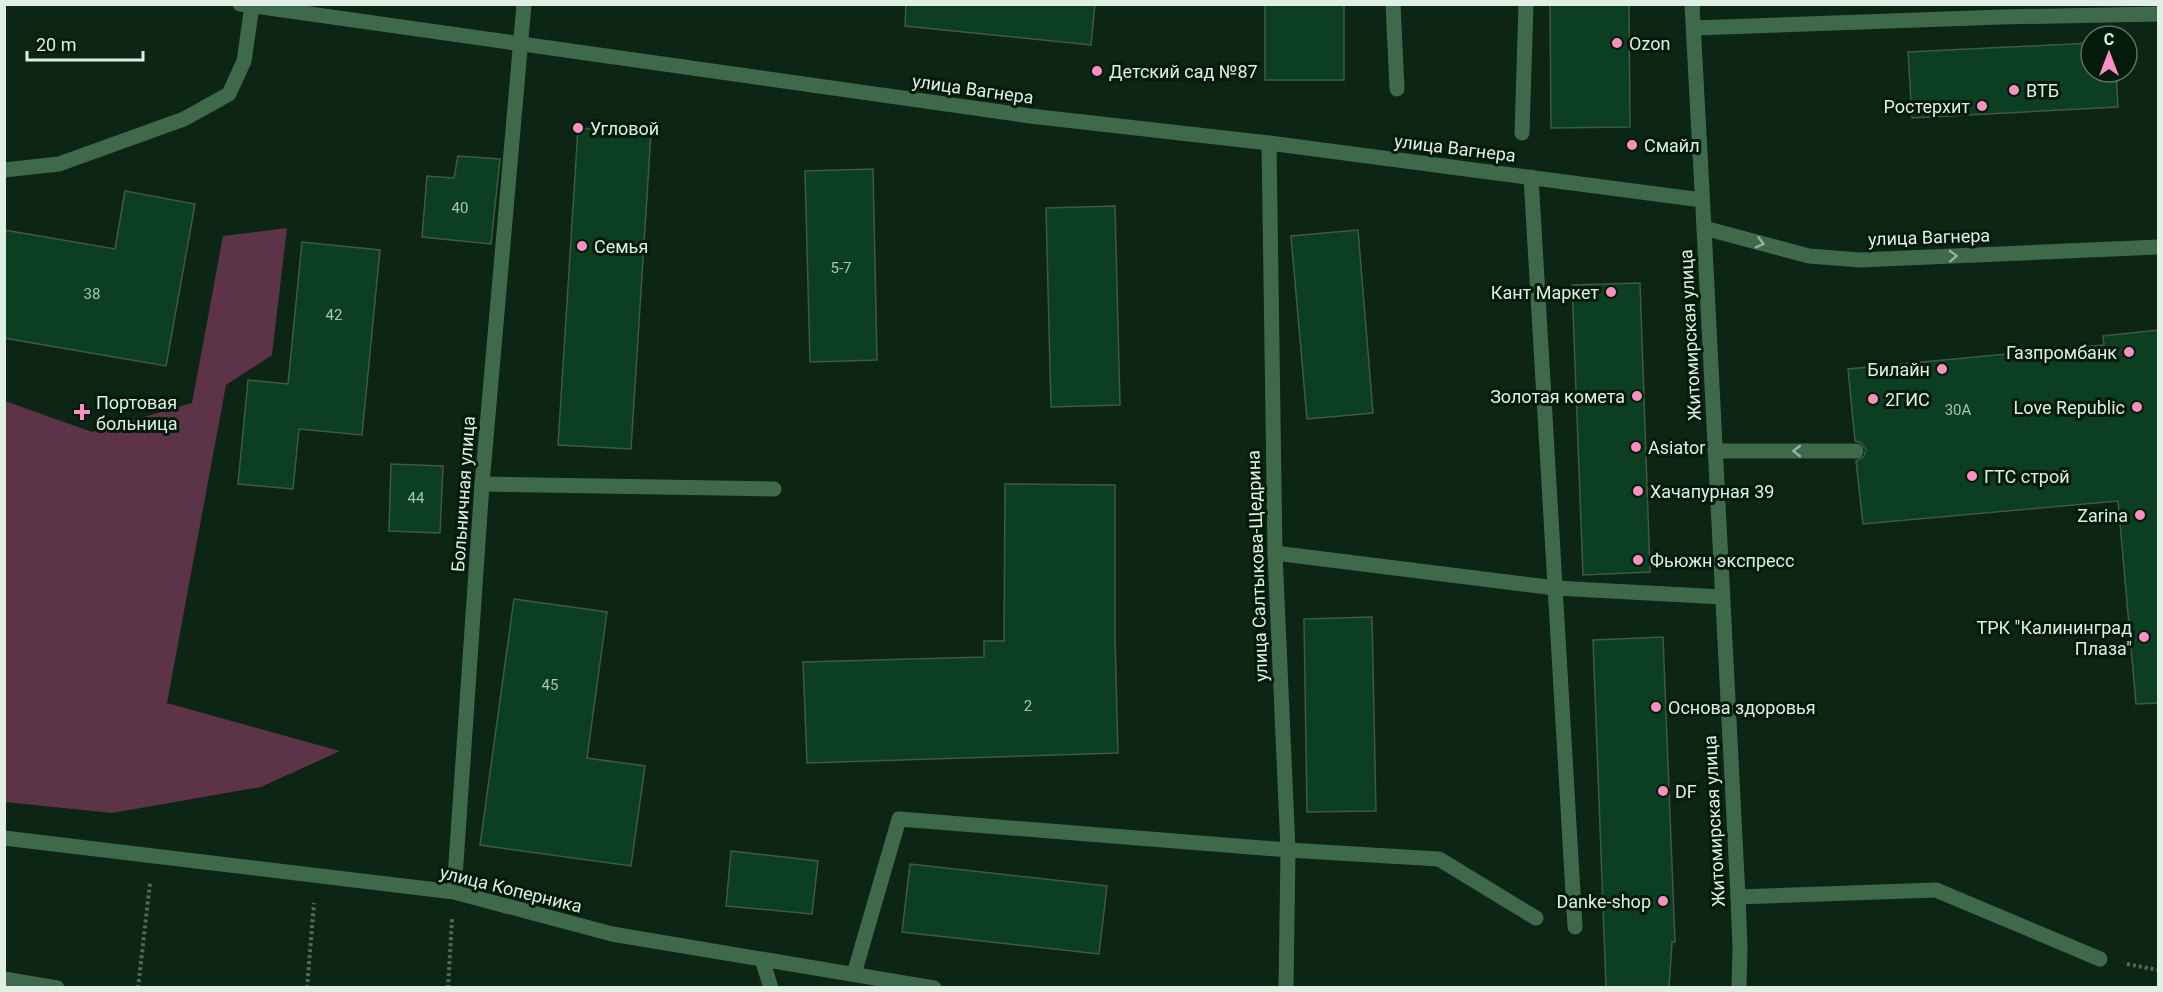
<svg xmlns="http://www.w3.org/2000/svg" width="2163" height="992" font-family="Roboto,sans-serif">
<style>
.green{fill:#5d3447}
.building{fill:#0c3f21;stroke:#3f5946;stroke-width:1.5}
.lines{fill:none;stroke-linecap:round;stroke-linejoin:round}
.path{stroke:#536859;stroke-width:4;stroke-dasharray:3 3;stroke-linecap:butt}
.service{stroke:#3e6a4b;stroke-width:15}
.minor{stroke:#3e6a4b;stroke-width:15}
.tertiary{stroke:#3e6a4b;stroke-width:15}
.oneway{stroke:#97b39f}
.poi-dot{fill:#fc8fc2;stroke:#041b0b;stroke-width:2}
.labels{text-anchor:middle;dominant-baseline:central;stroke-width:6;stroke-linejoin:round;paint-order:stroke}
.number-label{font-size:15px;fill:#abc3b2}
.poi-label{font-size:18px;fill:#e0efe3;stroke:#041b0b;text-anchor:start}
.street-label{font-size:18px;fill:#e0efe3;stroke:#041b0b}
</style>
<rect width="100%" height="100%" fill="#0d2514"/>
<path class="green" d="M287 228 272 355 226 385 167 703 340 751 261 787 112 813 5 802V401L92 432 192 403 223 236Z"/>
<path class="building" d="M906 4H1095L1091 45 905 26Z
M1265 4H1344V80H1265Z
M1550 4H1629L1630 127 1551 128Z
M2091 43V72H2116L2118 107 1912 118 1908 52Z
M578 128 651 133 631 449 558 445Z
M458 156 500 159 491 244 422 237 427 176 454 178Z
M873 169 877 360 810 362 805 171Z
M125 191 195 204 166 366 4 338V230L115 249Z
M1115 206 1120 405 1051 407 1046 208Z
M1358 230 1373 413 1307 419 1291 236Z
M302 242 380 250 362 435 299 429 293 489 238 484 248 380 288 384Z
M1640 283 1650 572 1583 575 1572 285Z
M2158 330V703L2136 704 2118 501 1863 524 1856 461 1864 456 1866 450 1861 443 1855 441 1848 369 2104 345 2103 336Z
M391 464 443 466 440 533 389 531Z
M1005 484 1115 485V637L1118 753 807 763 803 662 984 657V641H1004Z
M514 599 607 612 587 758 645 766 631 866 480 845Z
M1372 617 1376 811 1307 812 1304 619Z
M1663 637 1675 942H1672L1669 987H1606L1593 640Z
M731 851 818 861 812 914 726 906Z
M910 864 1107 886 1099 954 902 932Z"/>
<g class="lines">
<path class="path" d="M2127 964 2158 970
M138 988 150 883
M307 988 314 903
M448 988 452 919"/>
<path class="service" d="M1715 451H1856
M482 484 774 489
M1275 553 1555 588 1722 597
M1738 897 1936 890 2100 959"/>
<path class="minor" d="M1393 4 1397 89
M1694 28 2001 17 2158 14
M1522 133 1526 4
M1269 143 1275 553 1288 850 1286 988
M4 170 59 164 184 119 229 94 244 61 252 6
M1531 177 1575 927
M1704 228 1738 897 1740 947 1739 988
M4 838 454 892 612 934 934 988
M454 892 482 484 524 4
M762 959 771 988
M854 974 899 819 1288 850 1439 859 1536 918
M4 979 57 988"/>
<path class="tertiary" d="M240 4 1030 116 1269 143 1702 200
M1692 4 1704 228 1809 256 1860 260 2158 247"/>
</g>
<defs><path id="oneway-chevron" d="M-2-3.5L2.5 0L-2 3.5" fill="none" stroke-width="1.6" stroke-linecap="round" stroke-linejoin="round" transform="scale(1.5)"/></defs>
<g class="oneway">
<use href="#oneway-chevron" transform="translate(1760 243) rotate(15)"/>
<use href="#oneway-chevron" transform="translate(1953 256) rotate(-2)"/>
<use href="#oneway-chevron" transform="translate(1797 451) rotate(180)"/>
</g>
<g class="poi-dot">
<circle cx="1617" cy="43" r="6"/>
<circle cx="1097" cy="71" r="6"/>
<circle cx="2014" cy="90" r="6"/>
<circle cx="1982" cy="106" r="6"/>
<circle cx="578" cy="128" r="6"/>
<circle cx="1632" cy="145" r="6"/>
<circle cx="582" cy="246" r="6"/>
<circle cx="1611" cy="292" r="6"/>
<circle cx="2129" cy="352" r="6"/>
<circle cx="1942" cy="369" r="6"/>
<circle cx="1637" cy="396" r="6"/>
<circle cx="1873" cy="399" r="6"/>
<circle cx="2137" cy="407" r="6"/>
<path d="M79 403h6v6h6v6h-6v6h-6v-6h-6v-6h6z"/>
<circle cx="1636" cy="447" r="6"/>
<circle cx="1972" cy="476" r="6"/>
<circle cx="1638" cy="491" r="6"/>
<circle cx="2140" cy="515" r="6"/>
<circle cx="1638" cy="560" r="6"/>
<circle cx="2144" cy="637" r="6"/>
<circle cx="1656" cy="707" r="6"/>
<circle cx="1663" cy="791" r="6"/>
<circle cx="1663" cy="901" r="6"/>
</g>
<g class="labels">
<g class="number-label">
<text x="460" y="208">40</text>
<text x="841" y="268">5-7</text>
<text x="92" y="294">38</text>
<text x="334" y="315">42</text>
<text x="1958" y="410">30А</text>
<text x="416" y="498">44</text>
<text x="550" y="685">45</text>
<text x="1028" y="706">2</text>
</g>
<g class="poi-label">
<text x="1629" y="43">Ozon</text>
<text x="1109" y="71">Детский сад №87</text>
<text x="2026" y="90">ВТБ</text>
<text x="1970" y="106" text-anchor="end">Ростерхит</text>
<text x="590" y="128">Угловой</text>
<text x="1644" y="145">Смайл</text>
<text x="594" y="246">Семья</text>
<text x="1599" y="292" text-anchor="end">Кант Маркет</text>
<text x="2117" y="352" text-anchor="end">Газпромбанк</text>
<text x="1930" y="369" text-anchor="end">Билайн</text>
<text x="1625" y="396" text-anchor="end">Золотая комета</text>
<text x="1885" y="399">2ГИС</text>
<text x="96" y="402">Портовая<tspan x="96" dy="21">больница</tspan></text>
<text x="2125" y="407" text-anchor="end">Love Republic</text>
<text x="1648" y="447">Asiator</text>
<text x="1984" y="476">ГТС строй</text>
<text x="1650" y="491">Хачапурная 39</text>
<text x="2128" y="515" text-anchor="end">Zarina</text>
<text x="1650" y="560">Фьюжн экспресс</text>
<text x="2132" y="627" text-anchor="end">ТРК "Калининград<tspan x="2132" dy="21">Плаза"</tspan></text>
<text x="1668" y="707">Основа здоровья</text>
<text x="1675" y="791">DF</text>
<text x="1651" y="901" text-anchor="end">Danke-shop</text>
</g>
<g class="street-label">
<text transform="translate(973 89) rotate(8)">улица Вагнера</text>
<text transform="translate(1455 148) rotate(7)">улица Вагнера</text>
<text transform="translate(1929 237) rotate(-2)">улица Вагнера</text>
<text transform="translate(1690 335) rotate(-93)">Житомирская улица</text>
<text transform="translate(463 494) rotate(-86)">Больничная улица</text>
<text transform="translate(1257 566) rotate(-92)">улица Салтыкова-Щедрина</text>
<text transform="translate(1714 821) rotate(-93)">Житомирская улица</text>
<text transform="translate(511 889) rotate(14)">улица Коперника</text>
</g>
</g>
<rect width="2163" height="992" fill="none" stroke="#e0efe3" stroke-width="12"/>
<g transform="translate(2109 54)"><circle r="28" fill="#041b0b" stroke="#5c7061" stroke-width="1.5"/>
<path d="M0-4.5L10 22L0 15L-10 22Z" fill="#fc8fc2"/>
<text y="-9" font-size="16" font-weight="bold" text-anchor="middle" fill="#e0efe3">С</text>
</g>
<path d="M27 51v9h116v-9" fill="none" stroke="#e0efe3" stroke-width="3"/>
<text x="36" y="51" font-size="18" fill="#e0efe3" stroke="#041b0b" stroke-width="4.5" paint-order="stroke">20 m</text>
</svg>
